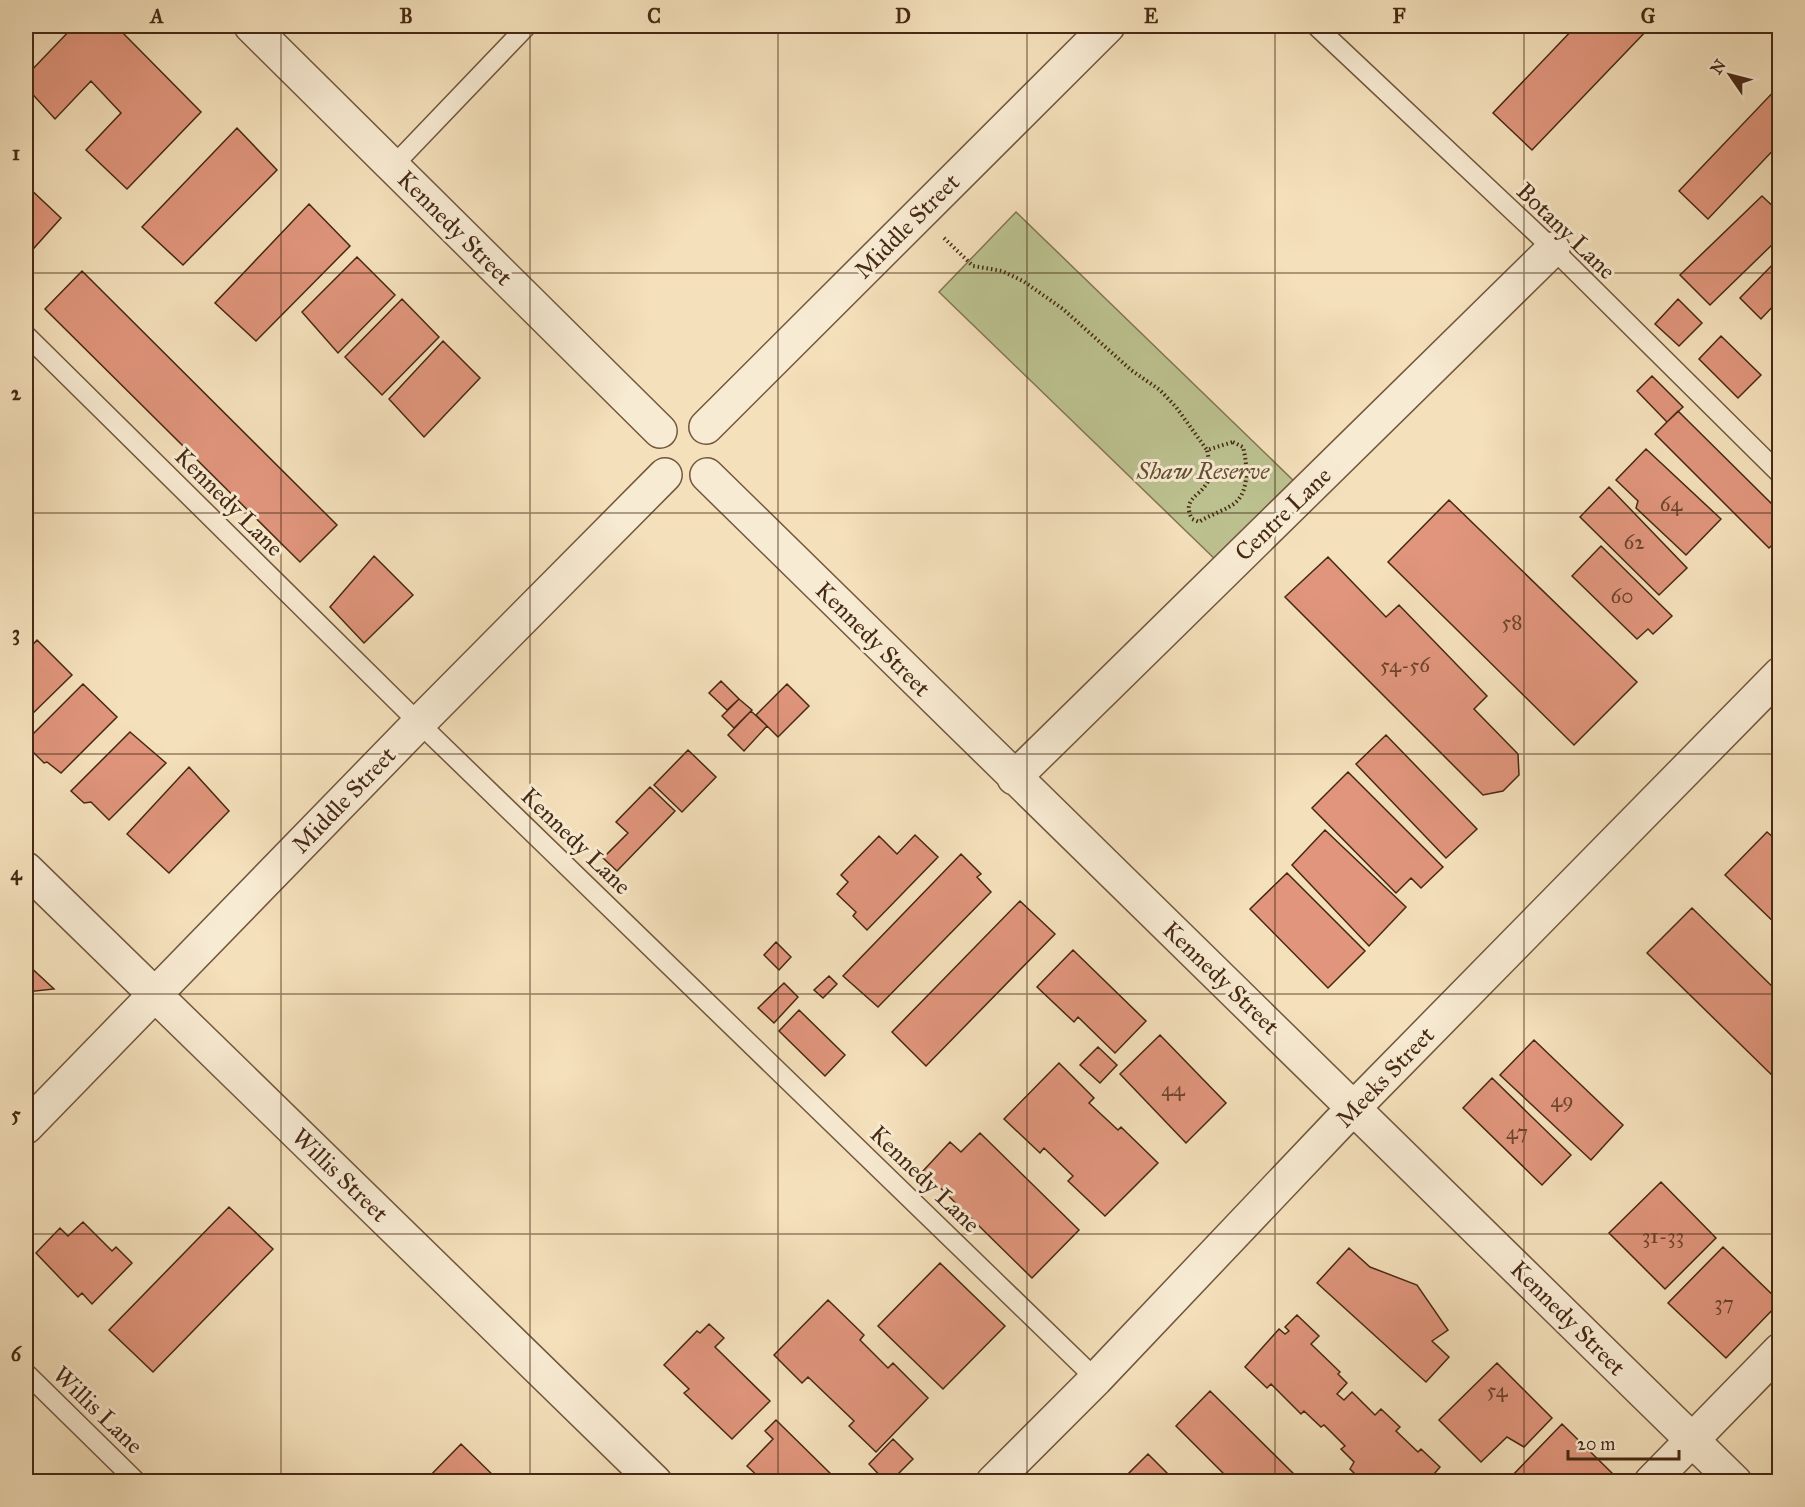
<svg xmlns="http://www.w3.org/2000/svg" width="1805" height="1507" font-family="'IM FELL Great Primer',serif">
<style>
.green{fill:#bcc290;stroke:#817652;stroke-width:1.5}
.building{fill:#e0957c;stroke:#462913;stroke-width:1.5}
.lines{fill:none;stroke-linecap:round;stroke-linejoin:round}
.lane-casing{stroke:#72573d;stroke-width:21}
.street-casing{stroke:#72573d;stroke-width:36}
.path{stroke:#462913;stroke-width:4;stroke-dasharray:1.5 3;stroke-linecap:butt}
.lane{stroke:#f8ebd3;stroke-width:18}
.street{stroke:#f8ebd3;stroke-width:33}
.grid{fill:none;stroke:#462913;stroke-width:1.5;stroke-opacity:0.55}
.labels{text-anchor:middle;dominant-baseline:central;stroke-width:6;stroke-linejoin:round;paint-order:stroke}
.number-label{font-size:21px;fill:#6c442d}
.street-label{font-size:24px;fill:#462913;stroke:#f8ebd3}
.park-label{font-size:24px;font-style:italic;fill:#644f32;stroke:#f8ebd3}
.neatline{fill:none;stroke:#462913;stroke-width:2}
.grid-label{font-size:20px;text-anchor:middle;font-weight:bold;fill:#462913}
</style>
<rect width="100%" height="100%" fill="#f4e0bb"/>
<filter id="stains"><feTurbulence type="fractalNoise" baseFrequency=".00333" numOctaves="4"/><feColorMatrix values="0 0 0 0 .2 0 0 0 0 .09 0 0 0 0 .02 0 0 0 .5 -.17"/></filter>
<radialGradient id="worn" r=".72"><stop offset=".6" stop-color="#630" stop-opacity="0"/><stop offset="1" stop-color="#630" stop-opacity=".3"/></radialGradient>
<path class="green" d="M1016 212 1297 484 1220 564 939 292Z"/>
<path class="building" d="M74 26H116L201 112 127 189 86 150 121 113 91 81 55 119 26 87V76Z
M1576 26H1651L1532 150 1493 113Z
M1780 85V143L1708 219 1679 191Z
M237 128 277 170 183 265 142 227Z
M26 185 61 218 26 257Z
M1762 196 1780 213V237L1710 305 1680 275Z
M309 204 350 246 256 341 215 303Z
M357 257 395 295 338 353 302 312Z
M1780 257V306L1776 303 1761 319 1740 298Z
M82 271 337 525 300 562 45 309Z
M402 299 439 337 382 395 345 357Z
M1678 299 1702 323 1679 346 1655 324Z
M1721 336 1761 375 1738 398 1699 359Z
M443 341 480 378 424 437 389 399Z
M1652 376 1683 407 1667 422 1637 391Z
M1678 411 1780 512V538L1769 548 1655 434Z
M1646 449 1721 519 1686 555 1636 508 1638 501 1616 480Z
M1609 487 1687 568 1659 595 1580 517Z
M1449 500 1637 682 1574 745 1388 562Z
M1601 546 1672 616 1653 634 1648 629 1637 639 1572 576Z
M374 556 413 595 364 643 330 607Z
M1328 557 1386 617 1399 605 1487 696 1474 709 1518 754 1519 775 1503 791 1483 795 1285 597Z
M37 640 72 675 26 720V652Z
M721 681 739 699 727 710 709 693Z
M83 684 117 717 61 773 47 762 44 763 26 745V741Z
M787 684 809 706 778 737 756 715Z
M739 699 752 710 734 728 722 716Z
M751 711 767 726 744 751 728 735Z
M130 732 166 763 109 820 91 802 84 803 71 791Z
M1386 735 1477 829 1446 858 1356 764Z
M688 750 716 777 682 812 654 785Z
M189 767 229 811 169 873 127 834Z
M1348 772 1443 867 1421 888 1411 878 1396 893 1312 808Z
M650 787 675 811 617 871 603 858 628 833 616 822Z
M1325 830 1406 907 1369 946 1292 865Z
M1767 832 1780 843V928L1725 875Z
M915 835 938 857 867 930 853 916 856 912 837 894 848 882 841 875 879 836 897 854Z
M961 854 981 874 977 877 991 892 878 1007 843 976Z
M1287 873 1365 951 1328 988 1250 909Z
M1020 901 1055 934 926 1066 892 1032Z
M1692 908 1780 994V1083L1647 953Z
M776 942 791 957 779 970 764 955Z
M1073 950 1146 1021 1115 1053 1078 1017 1074 1022 1037 987Z
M26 963 54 989 26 992Z
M829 976 837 984 823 998 814 990Z
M784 983 798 997 774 1023 758 1008Z
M799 1010 845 1055 825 1076 779 1031Z
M1160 1035 1226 1103 1186 1143 1120 1074Z
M1534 1040 1623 1125 1591 1160 1500 1075Z
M1098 1047 1117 1065 1100 1083 1080 1065Z
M1059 1063 1094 1098 1089 1103 1118 1130 1121 1127 1158 1163 1105 1216 1068 1181 1073 1176 1044 1148 1040 1153 1004 1119Z
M1492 1078 1571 1155 1542 1185 1463 1108Z
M980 1133 1079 1230 1032 1278 923 1171 950 1142 961 1152Z
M1661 1182 1716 1238 1665 1289 1609 1233Z
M229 1207 273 1249 153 1372 109 1330Z
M83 1222 112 1251 116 1247 132 1263 92 1304 82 1293 78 1297 36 1253 60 1228 68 1236Z
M1723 1247 1780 1302 1726 1358 1668 1303Z
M1349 1248 1370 1267 1417 1285 1448 1330 1432 1341 1449 1357 1426 1382 1317 1283Z
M940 1263 1005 1326 943 1389 878 1326Z
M828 1300 864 1335 860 1340 888 1368 893 1363 928 1398 876 1452 849 1426 854 1421 808 1377 802 1383 774 1355Z
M1297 1315 1319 1336 1311 1344 1340 1372 1338 1374 1347 1383 1337 1394 1344 1400 1352 1392 1375 1415 1381 1409 1400 1427 1396 1431 1418 1452 1421 1449 1440 1467 1434 1474 1441 1482H1363L1350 1469 1354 1462 1341 1449 1345 1446 1324 1425 1321 1427 1304 1411 1301 1414 1271 1384 1267 1388 1245 1367 1279 1329 1285 1334 1289 1331 1285 1327Z
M709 1324 724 1338 715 1347 770 1401 732 1439 684 1393 689 1389 664 1365 697 1331 700 1333Z
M1497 1363 1552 1418 1524 1447 1507 1437 1481 1462 1439 1420Z
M1210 1391 1302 1482H1232L1176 1426Z
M776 1420 839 1482H764L747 1466 773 1439 765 1431Z
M1562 1424 1614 1475 1607 1482H1512L1509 1479Z
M893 1439 913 1459 890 1482H886L869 1464Z
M461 1444 497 1479 495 1482H424Z
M1148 1454 1176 1482H1127L1133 1476 1129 1473Z"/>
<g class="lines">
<g class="lane-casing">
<path id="lane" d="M1316 26 1553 249 1780 474
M393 166 527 26
M26 335 419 723 1096 1379
M26 1373 137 1482"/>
</g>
<g class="street-casing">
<path id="street" d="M251 26 660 431
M706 427 1108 26
M707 475 1735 1482
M1014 778 1553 249
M26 869 655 1482
M26 1127 419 723 665 475
M993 1482 1096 1379 1339 1123 1780 674
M1651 1482 1780 1350"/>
</g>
<path class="path" d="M944 238 973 266 1002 271 1023 281 1063 309 1131 370 1160 390 1176 407 1207 450
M1233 442 1243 447C1247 463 1250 489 1236 502 1229 509 1209 515 1199 522L1192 519C1182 499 1198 498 1207 483 1213 473 1209 461 1207 450Z"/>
<use href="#lane" class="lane"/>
<use href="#street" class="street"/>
</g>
<path class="grid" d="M281 26V1482M530 26V1482M778 26V1482M1027 26V1482M1275 26V1482M1524 26V1482M26 273H1780M26 513H1780M26 754H1780M26 994H1780M26 1234H1780"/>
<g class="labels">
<g class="number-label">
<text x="1671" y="504">64</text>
<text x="1634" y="542">62</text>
<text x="1622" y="596">60</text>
<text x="1512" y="622">58</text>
<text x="1405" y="665">54-56</text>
<text x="1173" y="1089">44</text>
<text x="1562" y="1100">49</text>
<text x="1517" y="1132">47</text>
<text x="1663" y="1236">31-33</text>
<text x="1724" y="1303">37</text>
<text x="1497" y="1390">54</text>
</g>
<g class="street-label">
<text transform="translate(907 226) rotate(-45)">Middle Street</text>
<text transform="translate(455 228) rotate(45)">Kennedy Street</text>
<text transform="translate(1566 231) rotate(44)">Botany Lane</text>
<text transform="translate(229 502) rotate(45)">Kennedy Lane</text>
<text transform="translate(1283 514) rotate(-44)">Centre Lane</text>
<text transform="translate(873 639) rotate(45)">Kennedy Street</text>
<text transform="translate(344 800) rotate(-46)">Middle Street</text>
<text transform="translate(576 841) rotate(44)">Kennedy Lane</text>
<text transform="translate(1221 978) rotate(44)">Kennedy Street</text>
<text transform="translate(1385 1077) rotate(-46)">Meeks Street</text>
<text transform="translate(340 1175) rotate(44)">Willis Street</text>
<text transform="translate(925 1179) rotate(44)">Kennedy Lane</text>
<text transform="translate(1568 1318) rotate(45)">Kennedy Street</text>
<text transform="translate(98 1410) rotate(44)">Willis Lane</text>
</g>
<g class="park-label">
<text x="1203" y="471">Shaw Reserve</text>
</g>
</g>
<rect width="1805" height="1507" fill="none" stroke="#f4e0bb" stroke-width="66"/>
<g transform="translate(1730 75) rotate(305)" stroke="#f8ebd3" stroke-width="4.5" paint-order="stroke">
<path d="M0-4.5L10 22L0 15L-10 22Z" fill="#462913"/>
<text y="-9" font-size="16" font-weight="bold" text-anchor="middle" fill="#462913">N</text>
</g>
<path d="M1568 1450v9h111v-9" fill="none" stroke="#462913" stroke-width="3"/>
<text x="1577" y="1450" font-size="18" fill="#462913" stroke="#f8ebd3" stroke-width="4.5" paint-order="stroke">20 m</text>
<rect x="33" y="33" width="1739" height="1441" class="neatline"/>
<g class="grid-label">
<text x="157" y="23">A</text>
<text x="406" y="23">B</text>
<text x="654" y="23">C</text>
<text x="903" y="23">D</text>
<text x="1151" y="23">E</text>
<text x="1399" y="23">F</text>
<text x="1648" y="23">G</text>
<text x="16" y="160">1</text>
<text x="16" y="400">2</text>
<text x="16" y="640">3</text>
<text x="16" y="880">4</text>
<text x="16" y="1121">5</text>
<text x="16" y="1361">6</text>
</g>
<rect width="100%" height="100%" filter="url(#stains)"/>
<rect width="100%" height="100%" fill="url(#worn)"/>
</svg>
